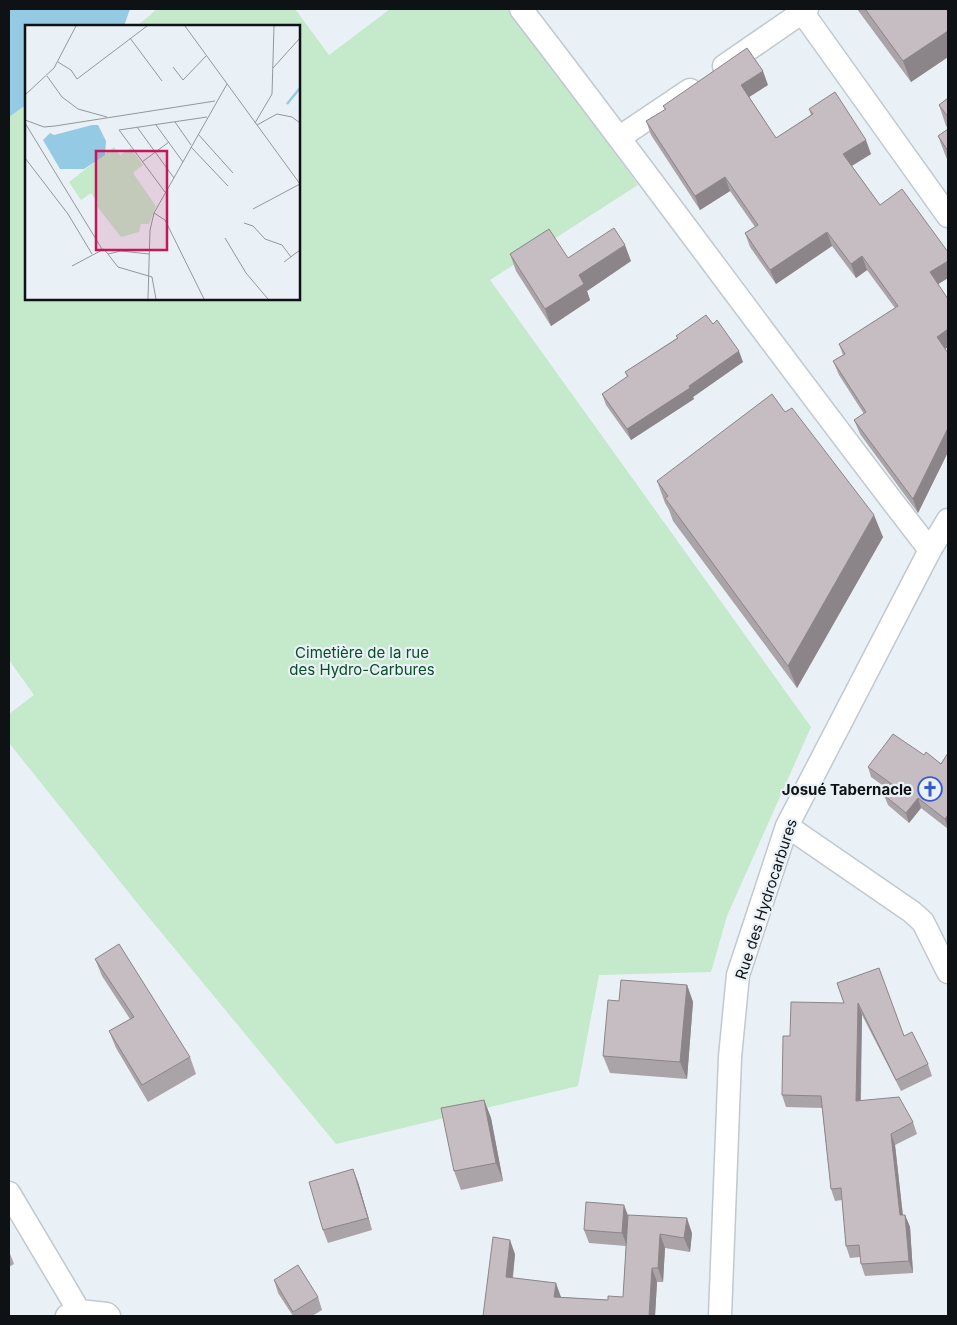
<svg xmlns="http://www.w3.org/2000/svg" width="957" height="1325" font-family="Inter,sans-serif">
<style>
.green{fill:#c4e9cb}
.water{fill:#94cae4}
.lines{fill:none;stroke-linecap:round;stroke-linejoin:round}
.minor-casing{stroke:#c1c8cf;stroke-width:25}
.minor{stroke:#fff;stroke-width:22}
.wall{fill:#aaa3a7}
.shaded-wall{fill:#8b8488}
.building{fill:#c6bdc2;stroke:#8b8488}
.labels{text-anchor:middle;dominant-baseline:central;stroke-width:4.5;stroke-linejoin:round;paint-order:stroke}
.park-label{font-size:15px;fill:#064e23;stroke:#e9f1f7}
.poi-label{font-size:15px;font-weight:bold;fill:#0f1214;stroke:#e9f1f7;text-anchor:end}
.street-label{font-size:15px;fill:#0f1214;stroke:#e9f1f7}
.inset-river{fill:none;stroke:#94cae4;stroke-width:2.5}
.inset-road{fill:none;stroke:#92989c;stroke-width:1}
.view{fill:#c2185b;fill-opacity:0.15;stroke:#c2185b;stroke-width:2.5}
.inset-edge{fill:none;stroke:#0f1214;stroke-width:2.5}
</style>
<rect width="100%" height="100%" fill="#e9f1f7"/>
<path class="green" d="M157 9H295L329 55 390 9H511L638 185 490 280 811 727 727 916 711 972 599 975 578 1086 336 1144 146 914 9 743V714L34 695 9 660V117L26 105V299H299V26H137Z"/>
<path class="water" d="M9 9H130L124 26H26V105L9 117Z"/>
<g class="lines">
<g class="minor-casing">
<path id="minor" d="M521 9C659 188 791 371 930 550
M800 9 948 216
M724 66 807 9
M620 137 690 90
M787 826 912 912 923 922 948 972
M9 1193 79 1311
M67 1316 79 1311 107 1314 109 1316
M720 1316 730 1057 738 975 787 826 930 550 948 520"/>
</g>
<use href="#minor" class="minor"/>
</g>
<path class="wall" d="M857 9H948V57L911 82Z
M768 85 749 97 776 138 811 115 809 109 871 154 852 166 880 205 948 252V278L938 284 948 299V347L945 349 948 353V452L918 513 860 434 854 420 864 414 839 375 833 361 843 355 839 344 895 308 867 270 856 278 832 246 776 284 750 247 745 233 755 227 730 191 700 210 651 135 646 121 665 110 663 106Z
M948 98V128L946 126 939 105Z
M948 129V161L946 157 938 136Z
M510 254 568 258 631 261 587 291 590 300 551 326 516 271Z
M676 336 743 362 693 397 694 399 631 440 606 405 602 394 627 377 625 372 677 338Z
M785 412 883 537 797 688 673 521 669 510 665 503 657 481Z
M948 753V829L921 808 909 823 888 805 884 795 889 790 871 777 868 767 924 755 941 764Z
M95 959 190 1057 196 1074 148 1102 116 1048 109 1031 130 1019 102 976Z
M837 983 904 1036 928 1064 932 1076 901 1091 862 1015 861 1100 913 1122 917 1134 895 1145 903 1215H905L910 1227 913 1273 865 1276 861 1264 860 1257 850 1258 846 1246 842 1200 835 1201 831 1189 822 1108 786 1107 782 1095 790 1036 844 1003Z
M687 985 693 1002 687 1079 610 1073 603 1056 619 1001Z
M484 1100 491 1118 503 1181 461 1190 454 1171Z
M358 1182 372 1230 328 1243 323 1230Z
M628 1215 692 1233 690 1252 665 1248 663 1282H657L655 1316H483L515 1254 513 1278 561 1297 608 1300 623 1297 626 1246 589 1243 584 1230Z
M9 1251 14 1264 9 1267Z
M274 1280 318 1297 322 1310 312 1316H293L278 1293Z"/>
<path class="shaded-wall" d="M948 31V57L911 82 903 61Z
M763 71 768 85 746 99 741 85Z
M866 140 871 154 848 168 843 154Z
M725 177 730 191 700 210 695 196Z
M827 232 832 246 776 284 770 270Z
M625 245 631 261 587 291 590 300 551 326 545 309 579 275Z
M862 256 867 270 856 278 851 264Z
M948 261V278L935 286 930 272Z
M948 329V347L942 351 937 337Z
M739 351 743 362 693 397 694 399 631 440 627 429Z
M948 428V452L918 513 913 499Z
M874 515 883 537 797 688 788 666Z
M918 798 921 808 909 823 906 813Z
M948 815V828L945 819Z
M687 985 693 1002 687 1079 680 1062Z
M858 1003 862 1015 860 1113 856 1101Z
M484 1100 491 1118 503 1181 496 1163Z
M891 1134 895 1145 904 1227 900 1215Z
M353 1169 358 1182 372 1230 368 1218Z
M624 1205 629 1218 627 1246 622 1233Z
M905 1215 910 1227 913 1273 909 1261Z
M687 1218 692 1233 690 1252 684 1238Z
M660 1234 665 1248 663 1282 658 1268Z
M510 1240 515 1254 511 1291 506 1277Z
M652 1268 657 1282 655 1316H649Z
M556 1283 561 1297H554Z"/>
<path class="building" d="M865 9H948V31L903 61Z
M747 48 763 71 741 85 776 138 813 114 809 109 835 92 866 140 843 154 880 205 902 189 948 252V261L930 272 948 299V329L937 337 948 353V428L913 499 854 420 866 412 833 361 845 354 839 344 898 306 862 256 851 264 827 232 770 270 745 233 758 225 725 177 695 196 646 121 666 109 663 106Z
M948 98V117L939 105Z
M948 129V151L938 136Z
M614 228 625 245 579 275 584 284 545 309 510 254 549 229 568 258Z
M706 315 713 324 717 320 739 351 689 386 690 388 627 429 602 394 628 376 625 372 678 338 676 336Z
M772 394 785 412 792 408 874 515 788 666 665 498 668 496 657 481Z
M893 734 924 755 926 752 941 764 948 753V815L945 819 918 798 906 813 884 795 893 785 868 767Z
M119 944 190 1057 142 1085 109 1031 134 1017 95 959Z
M879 968 904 1036 912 1032 928 1064 896 1080 858 1003 856 1101 899 1097 913 1122 891 1134 900 1215H905L909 1261 861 1264 859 1245 846 1246 841 1188 831 1189 821 1096 782 1095 783 1036H790L791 1002 844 1003 837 983Z
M621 980 687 985 680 1062 603 1056 608 1000 619 1001Z
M484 1100 496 1163 454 1171 441 1108Z
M353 1169 368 1218 323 1230 309 1182Z
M586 1202 624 1205 622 1233 584 1230Z
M628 1215 687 1218 684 1238 660 1234 658 1268H652L649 1316H483L493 1237 510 1240 506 1277 556 1283 554 1297 608 1300V1296L623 1297Z
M298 1265 318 1297 293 1312 274 1280Z"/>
<defs>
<g id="church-ring" transform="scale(1.25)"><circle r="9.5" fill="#e9f1f7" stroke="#385bcc" stroke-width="1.5"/><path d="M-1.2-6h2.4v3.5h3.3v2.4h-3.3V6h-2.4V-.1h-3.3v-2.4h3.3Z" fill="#385bcc"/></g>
</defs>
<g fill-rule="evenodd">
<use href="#church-ring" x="930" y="789"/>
</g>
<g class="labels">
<g class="park-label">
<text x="362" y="652">Cimetière de la rue<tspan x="362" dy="17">des Hydro-Carbures</tspan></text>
</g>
<g class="poi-label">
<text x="912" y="789">Josué Tabernacle</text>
</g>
<g class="street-label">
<text transform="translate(766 899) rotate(-72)">Rue des Hydrocarbures</text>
</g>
</g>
<g transform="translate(25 25)">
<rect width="275" height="275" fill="#e9f1f7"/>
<path d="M89 122 95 130 106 123 118 140 108 148 131 181 124 199H116L114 207 96 212 71 180 73 178 66 168 56 175 44 157Z" fill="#c4e9cb"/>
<path d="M67 100H73L81 116 80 130 59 144H35L18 115 25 108 29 110Z" fill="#94cae4"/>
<path class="inset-river" d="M262 79 275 63"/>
<path class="inset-road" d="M160 1 275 159M105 13 137 56M33 37 46 45 52 54 122 1M148 42 158 55 181 31M248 43 275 13M22 51 37 72 53 84 82 92M0 70 29 43 51 1M0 95 19 102 30 101 190 76M150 97 166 120M0 98 77 224M230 98 247 69 249 1M131 100 158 137M232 100 252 89 267 92 275 98M112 102 149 153M173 109 208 148M166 122 203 161M0 133 43 189 67 229M117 137 144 117M140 167 94 105 182 92M228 184 275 159M129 188 140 195 179 274M219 198 228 201 240 214 257 220 266 232M200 213 221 248 243 274M83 229 96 226 124 229M259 237 275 225M47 241 79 224 93 242 127 252 131 274M123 274 125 205 129 188 202 59"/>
<path class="view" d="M71 126H142V225H71Z"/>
<rect width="275" height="275" class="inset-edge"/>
</g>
<rect width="957" height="1325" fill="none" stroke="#0f1214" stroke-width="20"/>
</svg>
